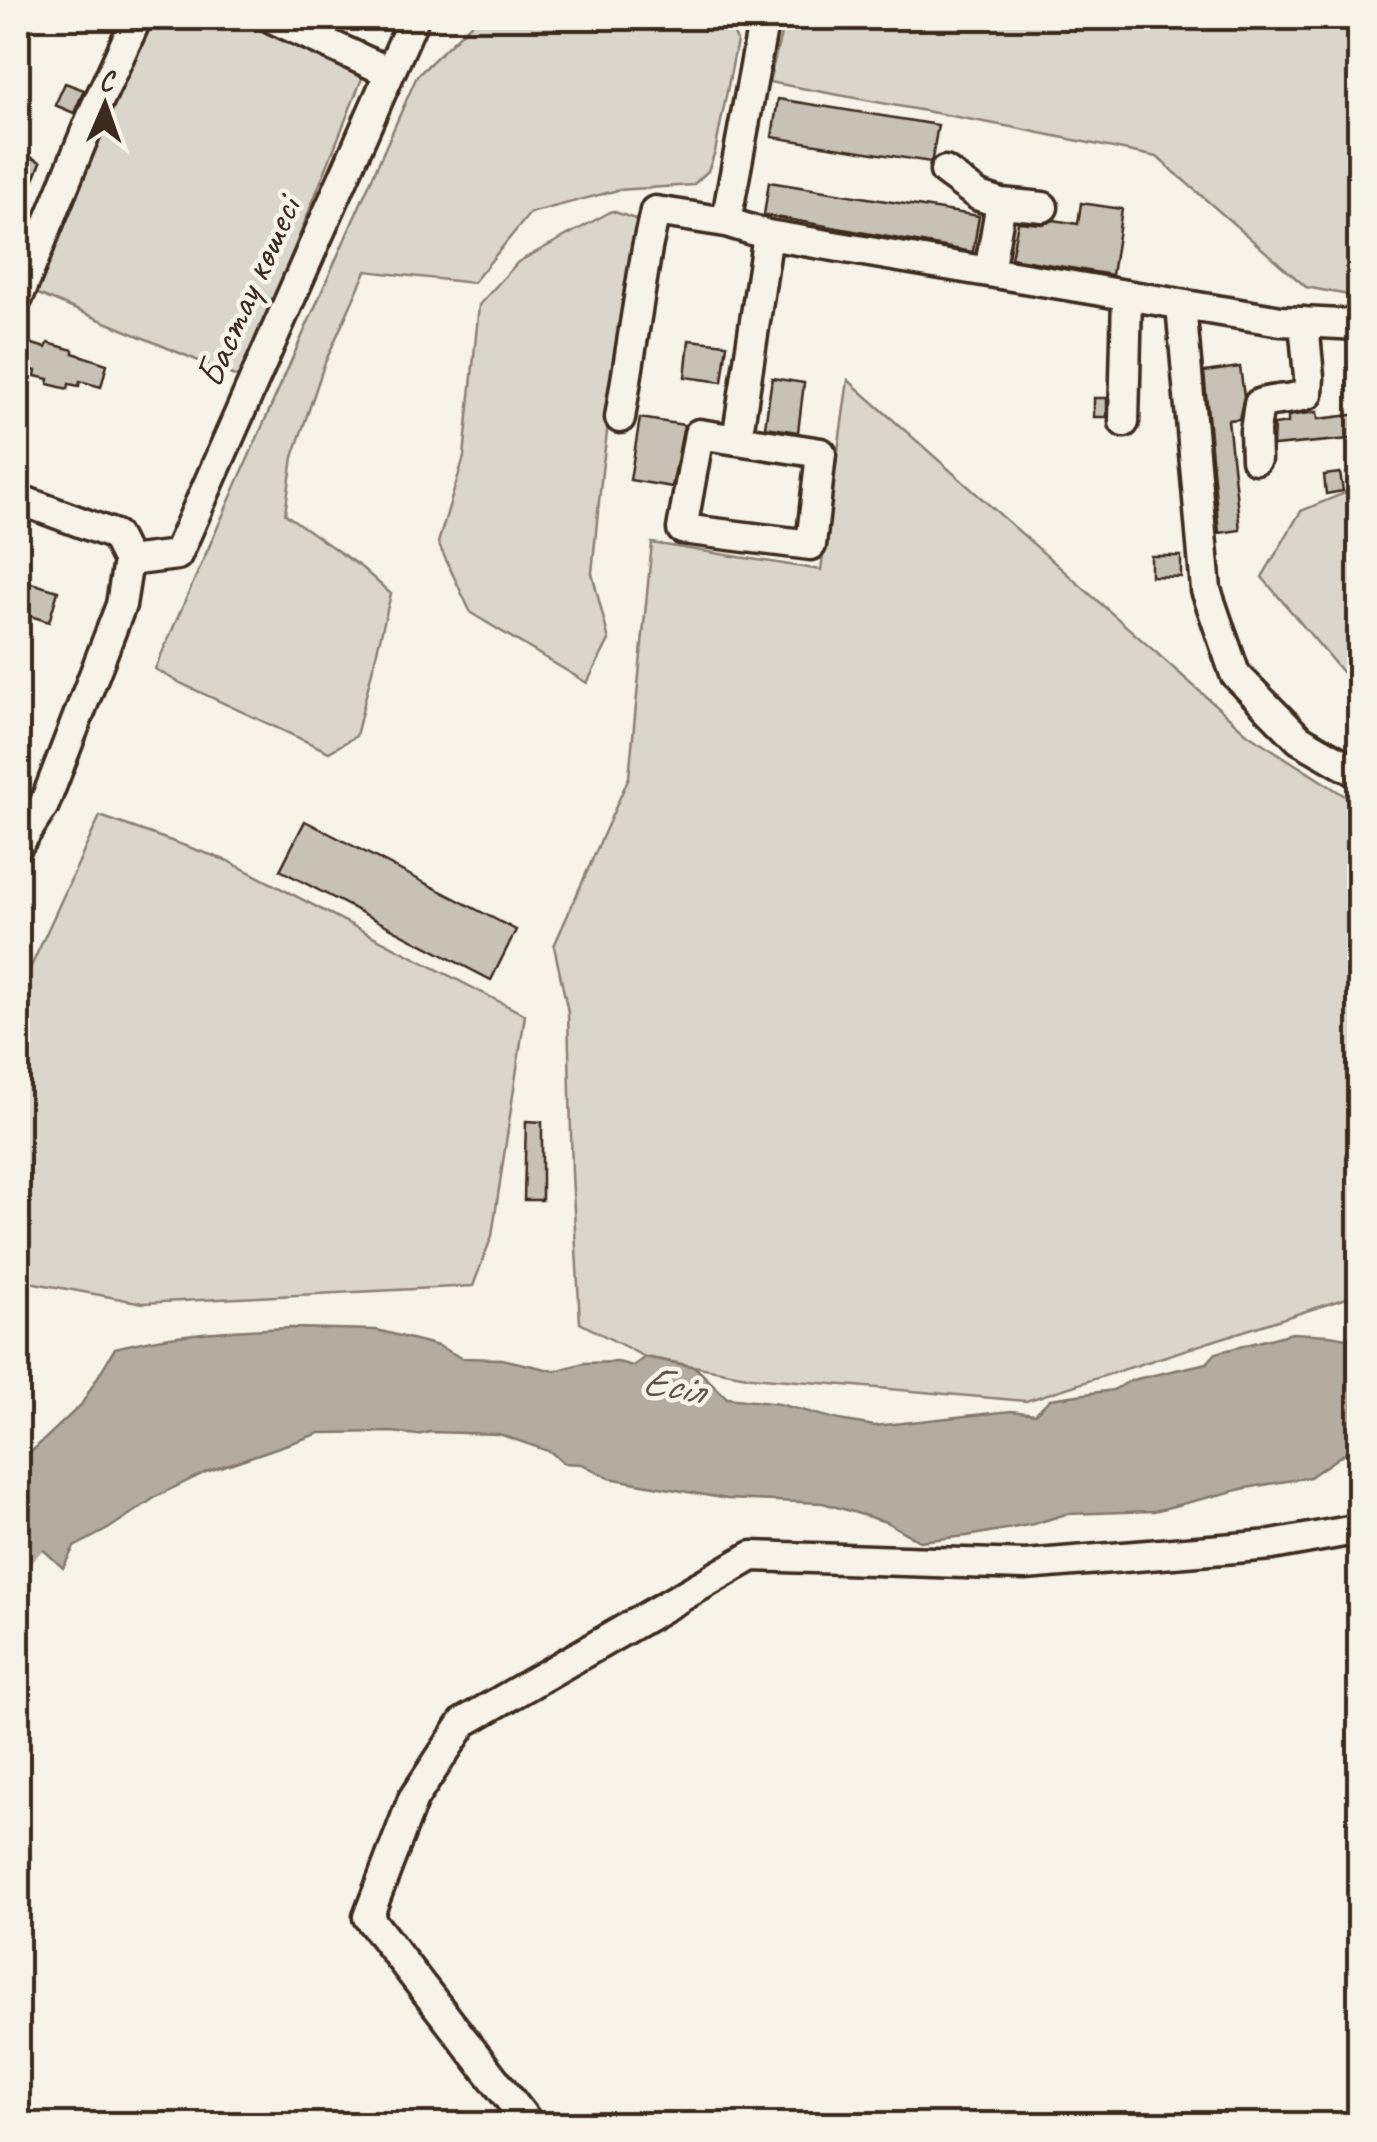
<svg xmlns="http://www.w3.org/2000/svg" width="1377" height="2142" font-family="Caveat,sans-serif">
<style>
.green{fill:#dbd6cb;stroke:#8b8074;stroke-width:2.5}
.water{fill:#b4aca0;stroke:#84786c;stroke-width:2.5}
.lines{fill:none;stroke-linecap:round;stroke-linejoin:round}
.river{stroke:#b4aca0;stroke-width:35}
.building{fill:#c8c1b6;stroke:#3b2a1e;stroke-width:2.5}
.minor-casing{stroke:#3b2a1e;stroke-width:35}
.minor{stroke:#f7f3e8;stroke-width:28}
.labels{text-anchor:middle;dominant-baseline:central;stroke-width:9;stroke-linejoin:round;paint-order:stroke}
.street-label{font-size:40px;fill:#3b2a1e;stroke:#f7f3e8}
.water-label{font-size:42px;font-style:italic;fill:#5f5145;stroke:#f7f3e8}
</style>
<rect width="100%" height="100%" fill="#f7f3e8"/>
<filter id="ink" filterUnits="userSpaceOnUse"><feTurbulence type="fractalNoise" baseFrequency=".01" numOctaves="2"/><feDisplacementMap in="SourceGraphic" scale="20" xChannelSelector="R" yChannelSelector="G"/><feConvolveMatrix kernelMatrix="1 2 1 2 8 2 1 2 1" color-interpolation-filters="sRGB"/></filter>
<g filter="url(#ink)">
<path class="green" d="M147 18H243L365 71 242 379 31 291Z
M477 18H727L737 41 715 152 708 171 693 185 618 190 530 213 473 283 366 271 324 365 293 457 285 514 362 568 391 594 356 736 329 752 180 683 155 669 417 76Z
M785 18H1359V297L1306 287 1157 157 1011 127 769 82Z
M612 211 638 220 627 280 602 471 592 573 609 640 587 683 471 613 438 543 464 457 479 305 518 262Z
M848 380 1248 734 1359 805V1294L1026 1401 752 1377 645 1357 580 1323 572 1173 568 1012 554 946 629 777 652 543 821 570Z
M1359 487V692L1262 577 1301 511Z
M100 816 228 861 525 1015 492 1236 473 1286 143 1303 18 1280V995Z"/>
<path class="water" d="M290 1328 377 1330 438 1346 462 1358 502 1359 555 1371 584 1363 618 1362 633 1366 645 1357 695 1367 727 1398 779 1404 839 1420 875 1426 1011 1411 1035 1414 1050 1399 1113 1390 1132 1380 1207 1363 1216 1353 1292 1333 1329 1335 1359 1340V1438L1346 1452 1310 1477 1246 1488 1154 1511 1066 1514 1034 1524 967 1536 919 1541 886 1522 823 1503 727 1499 609 1478 582 1464 563 1463 551 1452 499 1434 430 1432 417 1435 392 1432 320 1433 206 1472 159 1495 108 1529 74 1547 63 1568 19 1527 27 1501 24 1472 30 1453 81 1405 115 1348C176 1332 228 1331 290 1328Z"/>
<g class="lines">
<path class="river" d="M18 1551 60 1505"/>
</g>
<path class="building" d="M65 83 84 90 74 113 55 105Z
M778 99 938 125 932 159 930 162 772 137Z
M18 151 41 162 18 218Z
M769 182 979 216 973 252 764 215Z
M1081 203 1122 209 1112 275 1011 258 1018 222 1042 224 1054 220 1078 224Z
M689 340 727 344 722 382 685 377Z
M29 343 46 348 48 343 73 350V353L107 364 101 387 80 381 79 386 69 384 68 389 48 384 49 379 35 376 36 371 21 366Z
M1240 367 1244 396 1239 419 1228 420 1240 530 1219 533 1204 372Z
M772 378 804 383 798 432 765 427Z
M1094 398H1107V417H1094Z
M1317 412 1318 419 1360 414V438L1273 446 1274 425 1288 423V416Z
M640 418 684 425 672 487 630 480Z
M1340 473 1343 491 1326 494 1324 475Z
M1151 556H1181V577L1151 576Z
M18 579 58 591 49 622 18 612Z
M305 821 516 930 491 980 280 870Z
M526 1121 542 1122V1200H524Z"/>
<g class="lines">
<g class="minor-casing">
<path id="minor" d="M272 18 389 72
M945 171 979 196 1001 203 989 272
M1001 203 1043 207
M726 222 764 18
M18 298 95 109 137 18
M1181 305 1206 590 1235 674 1299 739 1360 774
M620 418 647 248 655 211 726 222 768 235 1281 321 1360 325
M1124 422 1127 295
M737 440 821 453 811 545 682 529 699 434 737 440 768 235
M1256 459 1255 431 1259 404C1276 398 1291 401 1308 394L1309 377 1304 322
M18 499 115 535 128 561
M128 561 177 555 414 18
M18 845 44 805 121 605 128 561
M529 2124 368 1917 413 1799 464 1722 752 1556 1025 1565 1272 1545 1360 1529"/>
</g>
<use href="#minor" class="minor"/>
</g>
</g>
<g class="labels">
<g class="street-label">
<text transform="translate(248 292) rotate(-66)">Бастау көшесі</text>
</g>
<g class="water-label">
<text transform="translate(673 1385) rotate(10)">Есіл</text>
</g>
</g>
<rect width="1377" height="2142" fill="none" stroke="#f7f3e8" stroke-width="60"/>
<rect x="30" y="30" width="1317" height="2082" fill="none" stroke="#3b2a1e" stroke-width="4" filter="url(#ink)"/>
<g transform="translate(105 105) rotate(2)" stroke="#f7f3e8" stroke-width="8" paint-order="stroke">
<path d="M0-8L18 38L0 25L-18 38Z" fill="#3b2a1e"/>
<text y="-15" font-size="28" font-weight="bold" text-anchor="middle" fill="#3b2a1e">С</text>
</g>
</svg>
